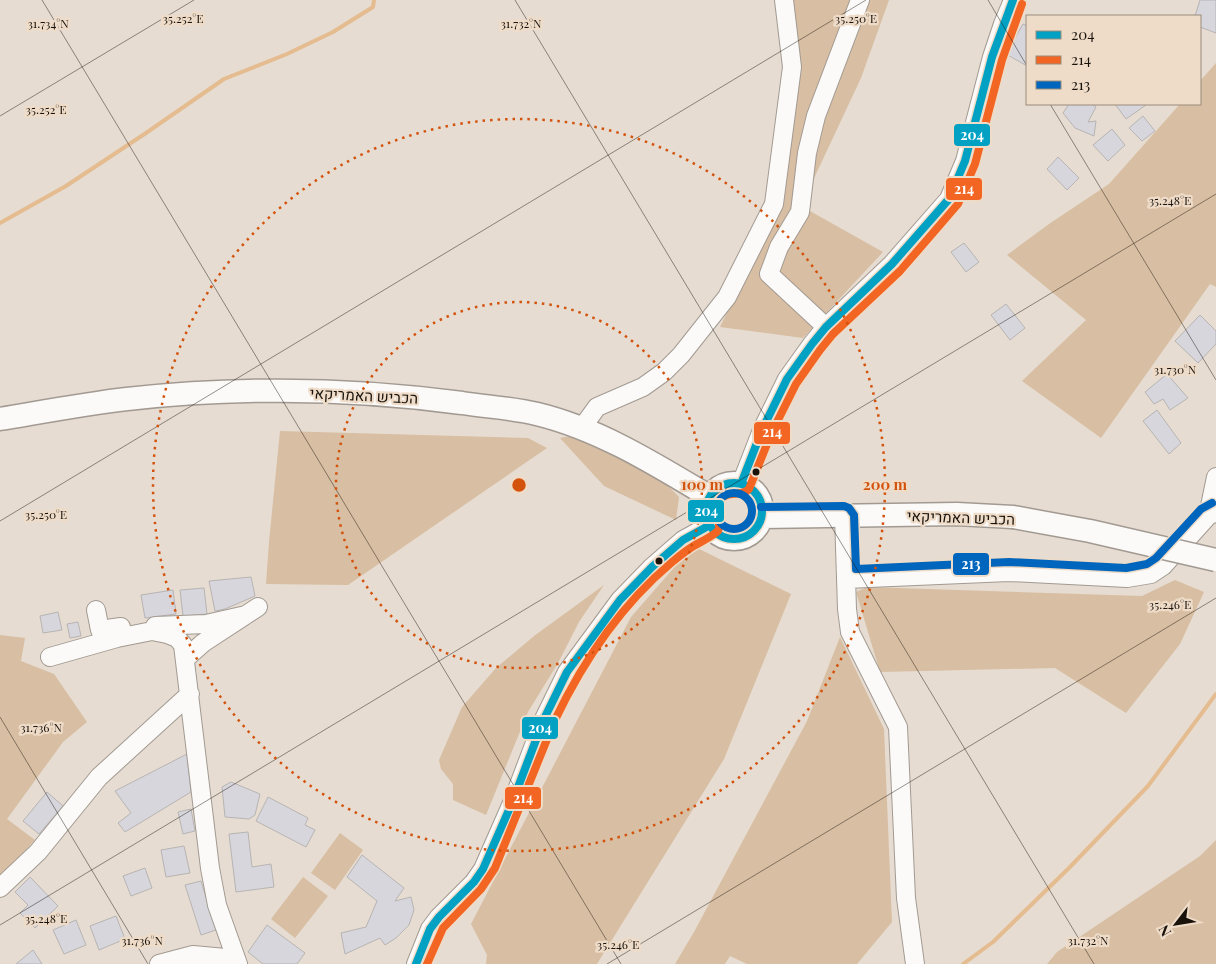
<svg xmlns="http://www.w3.org/2000/svg" width="1216" height="964" font-family="'Playfair Display',Heebo,serif">
<style>
.green{fill:#d8bea2}
.lines{fill:none;stroke-linecap:round;stroke-linejoin:round}
.stream{stroke:#e4bc90;stroke-width:4}
.building{fill:#d6d6dc;stroke:#b7b4b3}
.minor-casing{stroke:#a29a92;stroke-width:20}
.major-casing{stroke:#a29a92;stroke-width:25}
.minor{stroke:#fbfaf8;stroke-width:18}
.major{stroke:#fbfaf8;stroke-width:22}
.major-bridge-casing{stroke:#a29a92;stroke-width:25;stroke-linecap:butt}
.major-bridge{stroke:#fbfaf8;stroke-width:22}
.bus-1-casing{stroke:#efdcc8;stroke-width:11}
.bus-2-casing{stroke:#efdcc8;stroke-width:11}
.bus-3-casing{stroke:#efdcc8;stroke-width:11}
.bus-1{stroke:#01a1c4;stroke-width:8}
.bus-2{stroke:#f26522;stroke-width:8}
.bus-3{stroke:#0065bd;stroke-width:8}
.ticks{fill:none;stroke:#18120b;stroke-width:1;stroke-opacity:0.45}
.ring{fill:none;stroke:#d3520c;stroke-width:2.5;stroke-dasharray:2.5 5}
.bus-dot{fill:#18120b;stroke:#efdcc8;stroke-width:2}
.labels{text-anchor:middle;dominant-baseline:central;stroke-width:4.5;stroke-linejoin:round;paint-order:stroke}
.street-label{font-size:15px;fill:#18120b;stroke:#efdcc8}
.ticks-label{font-size:12px;text-anchor:middle;fill:#18120b;stroke:#efdcc8;stroke-width:4.5;stroke-linejoin:round;paint-order:stroke}
.centre{fill:#d3520c;stroke:#efdcc8;stroke-width:2.5}
.ring-label{font-size:15px;text-anchor:middle;font-weight:bold;fill:#d3520c;stroke:#efdcc8;stroke-width:4.5;stroke-linejoin:round;paint-order:stroke}
.line-badge{stroke:#efdcc8;stroke-width:2}
.badge-label{font-size:14px;text-anchor:middle;font-weight:bold;fill:#fff}
</style>
<rect width="100%" height="100%" fill="#e6dcd1"/>
<path class="green" d="M792 0H889L861 78 801 206 883 252 803 338 720 327 779 206Z
M1216 63V287L1210 284 1101 438 1022 381 1086 320 1007 255 1049 224 1109 184 1180 104H1200V81Z
M612 428 679 497 676 520 604 486 560 438Z
M280 431 528 438 547 448 348 585 266 584 269 542Z
M693 546 791 594 724 759 597 964H486L487 955 471 924 631 617Z
M1175 580 1204 592 1180 644 1126 713 1055 668 880 672 856 592 867 587 1142 596Z
M604 585 579 622 558 663 528 712 486 815 453 800V784L441 769 439 760 462 707 496 668 534 636Z
M0 635 25 638 21 661 54 674 87 722 63 742 7 819 35 840 0 877Z
M840 637 884 729 892 922 857 964H747L730 956 725 964H675L694 932 807 721Z
M340 833 363 850 335 890 311 873Z
M1216 840V964H1047L1057 952 1200 856Z
M303 877 328 896 295 938 271 919Z"/>
<g class="lines">
<path class="stream" d="M0 223 66 186 146 133 224 79 287 54 333 32 373 7 374 0
M963 964 993 942 1069 868 1148 786 1216 694"/>
</g>
<path class="building" d="M1200 0H1216V33L1200 27V16H1195Z
M1023 24 1027 26V66L1006 54Z
M1069 104H1092L1096 107 1088 122 1096 121 1094 136 1075 128 1063 113Z
M1115 104H1145L1146 105 1126 119Z
M1143 116 1155 131 1142 141 1129 128Z
M1112 129 1125 145 1108 161 1093 145Z
M1058 157 1079 178 1067 190 1047 169Z
M964 243 979 262 966 272 951 252Z
M1006 304 1025 328 1010 340 991 315Z
M1200 315 1216 331V344L1198 363 1175 341Z
M1167 374 1188 398 1170 410 1163 399 1154 404 1145 392Z
M1157 410 1181 443 1169 454 1143 421Z
M251 577 255 596 225 609 215 611 209 581Z
M204 588 207 614 183 616 180 590Z
M173 590 176 614 145 618 141 595Z
M58 612 62 630 43 633 40 616Z
M78 622 81 636 70 638 67 624Z
M187 754 191 792 125 832 118 823 131 813 115 791Z
M231 782 260 794 255 815 249 819 225 817 222 787Z
M47 792 63 806 39 834 23 821Z
M268 797 308 818 305 825 315 830 306 847 256 821Z
M191 809 195 831 183 834 178 812Z
M248 832 252 867 271 864 274 887 236 892 229 834Z
M184 846 190 873 166 877 161 850Z
M362 855 404 888 395 901 411 897 414 910 409 925 396 938 385 945 380 938 345 954 341 933 366 927 377 901 347 877Z
M145 868 152 888 131 896 123 876Z
M30 877 58 906 35 928 20 913 28 905 15 892Z
M201 881 216 930 201 935 185 885Z
M116 916 125 939 99 950 90 926Z
M76 920 86 945 64 954 53 930Z
M267 925 305 953 297 964H263L248 952Z
M33 950 42 964H16Z"/>
<g class="lines">
<g class="minor-casing">
<path id="minor" d="M826 327 769 274 779 247 800 212 807 153 816 116 860 0
M581 429 597 407 643 387 664 372 681 355 727 297 774 204 792 67 784 0
M741 484 762 430 787 379 812 344 826 327 892 264 949 199 965 161 992 57 1003 24 1013 0
M844 516 847 609 850 632 898 727 906 898 915 964
M1208 516 1216 477
M846 579 1009 572 1127 578 1151 574 1163 566 1208 516 1216 512
M96 610 100 630 121 627
M155 626 206 624 246 615
M50 657 117 638 152 631 167 634 177 638 183 645 210 868 217 905 238 964
M185 659 203 643 258 607
M0 888 38 852 99 777 190 694
M159 964 193 955 236 959
M416 964 430 929 439 917 474 882 483 869 512 803 544 719 567 672 620 600 652 567 683 540 710 525"/>
</g>
<g class="major-casing">
<path id="major" d="M0 419C42 412 84 404 127 399 237 387 352 388 462 403 487 407 513 408 537 414 599 429 655 464 710 497
M706 511a28 28 0 1 1 56 0a28 28 0 1 1-56 0Z
M761 517 957 514 1013 517"/>
</g>
<use href="#minor" class="minor"/>
<use href="#major" class="major"/>
<g class="major-bridge-casing">
<path id="major-bridge" d="M1013 517 1090 531 1216 560"/>
</g>
<use href="#major-bridge" class="major-bridge"/>
<g class="bus-1-casing">
<path id="bus-1" d="M706 511a28 28 0 1 1 56 0a28 28 0 1 1-56 0Z
M741 484 762 430 787 379 812 344 826 327 892 264 949 199 965 161 992 57 1013 0
M416 964 430 929 439 917 474 882 483 869 512 803 544 719 567 672 620 600 652 567 683 540 710 525"/>
</g>
<g class="bus-2-casing">
<path id="bus-2" d="M427 964 443 928 481 889 495 868 554 722C582 663 620 606 671 563 677 558 684 552 692 547 700 542 710 538 718 531 723 520 710 506 723 497 731 491 742 497 749 489L771 434 796 384 820 350 833 334 900 271 958 204 975 164 1002 60 1022 4"/>
</g>
<g class="bus-3-casing">
<path id="bus-3" d="M716 511a18 18 0 1 1 36 0a18 18 0 1 1-36 0Z
M761 507 844 506 849 508 854 515 856 569 1009 562 1126 568 1147 564 1156 558 1201 509 1212 503"/>
</g>
<use href="#bus-1" class="bus-1"/>
<use href="#bus-2" class="bus-2"/>
<use href="#bus-3" class="bus-3"/>
</g>
<path class="ticks" d="M42 0 621 964M515 0 1094 964M988 0 1027 66M1050 104 1216 380M0 116 194 0M0 521 866 0M0 717 148 964M0 925 1216 194M607 964 1216 598"/>
<g class="ring">
<circle cx="519" cy="485" r="183"/>
<circle cx="519" cy="485" r="366"/>
</g>
<g class="bus-dot">
<circle cx="756" cy="472" r="4.5"/>
<circle cx="659" cy="561" r="4.5"/>
</g>
<g class="labels">
<g class="street-label">
<text transform="translate(364 395) rotate(3)">הכביש האמריקאי</text>
<text transform="translate(961 517) rotate(2)">הכביש האמריקאי</text>
</g>
</g>
<g class="ticks-label">
<text x="856" y="23">35.250°E</text>
<text x="183" y="23">35.252°E</text>
<text x="48" y="28">31.734°N</text>
<text x="521" y="28">31.732°N</text>
<text x="46" y="114">35.252°E</text>
<text x="1170" y="205">35.248°E</text>
<text x="1175" y="374">31.730°N</text>
<text x="46" y="519">35.250°E</text>
<text x="1170" y="609">35.246°E</text>
<text x="41" y="732">31.736°N</text>
<text x="46" y="923">35.248°E</text>
<text x="142" y="945">31.736°N</text>
<text x="1088" y="945">31.732°N</text>
<text x="618" y="949">35.246°E</text>
</g>
<circle cx="519" cy="485" r="8" class="centre"/>
<g class="ring-label">
<text x="702" y="490">100 m</text>
<text x="885" y="490">200 m</text>
</g>
<g class="line-badge">
<rect x="953" y="123" width="38" height="24" rx="5" fill="#01a1c4"/>
<rect x="945" y="177" width="38" height="24" rx="5" fill="#f26522"/>
<rect x="753" y="421" width="38" height="24" rx="5" fill="#f26522"/>
<rect x="687" y="499" width="38" height="24" rx="5" fill="#01a1c4"/>
<rect x="952" y="552" width="38" height="24" rx="5" fill="#0065bd"/>
<rect x="521" y="716" width="38" height="24" rx="5" fill="#01a1c4"/>
<rect x="504" y="786" width="38" height="24" rx="5" fill="#f26522"/>
</g>
<g class="badge-label">
<text x="972" y="140">204</text>
<text x="964" y="194">214</text>
<text x="772" y="437">214</text>
<text x="706" y="516">204</text>
<text x="971" y="569">213</text>
<text x="540" y="733">204</text>
<text x="523" y="803">214</text>
</g>
<rect x="1026" y="15" width="175" height="90" fill="#efdcc8" stroke="#998b7c"/>
<rect x="1036" y="31" width="25" height="8" fill="#01a1c4" stroke="#998b7c"/>
<text x="1071" y="40" font-size="15" fill="#18120b">204</text>
<rect x="1036" y="56" width="25" height="8" fill="#f26522" stroke="#998b7c"/>
<text x="1071" y="65" font-size="15" fill="#18120b">214</text>
<rect x="1036" y="81" width="25" height="8" fill="#0065bd" stroke="#998b7c"/>
<text x="1071" y="90" font-size="15" fill="#18120b">213</text>
<g transform="translate(1176 924) rotate(239)" stroke="#efdcc8" stroke-width="4" paint-order="stroke">
<path d="M0-4L9 19L0 12L-9 19Z" fill="#18120b"/>
<text y="-8" font-size="14" font-weight="bold" text-anchor="middle" fill="#18120b">N</text>
</g>
</svg>
